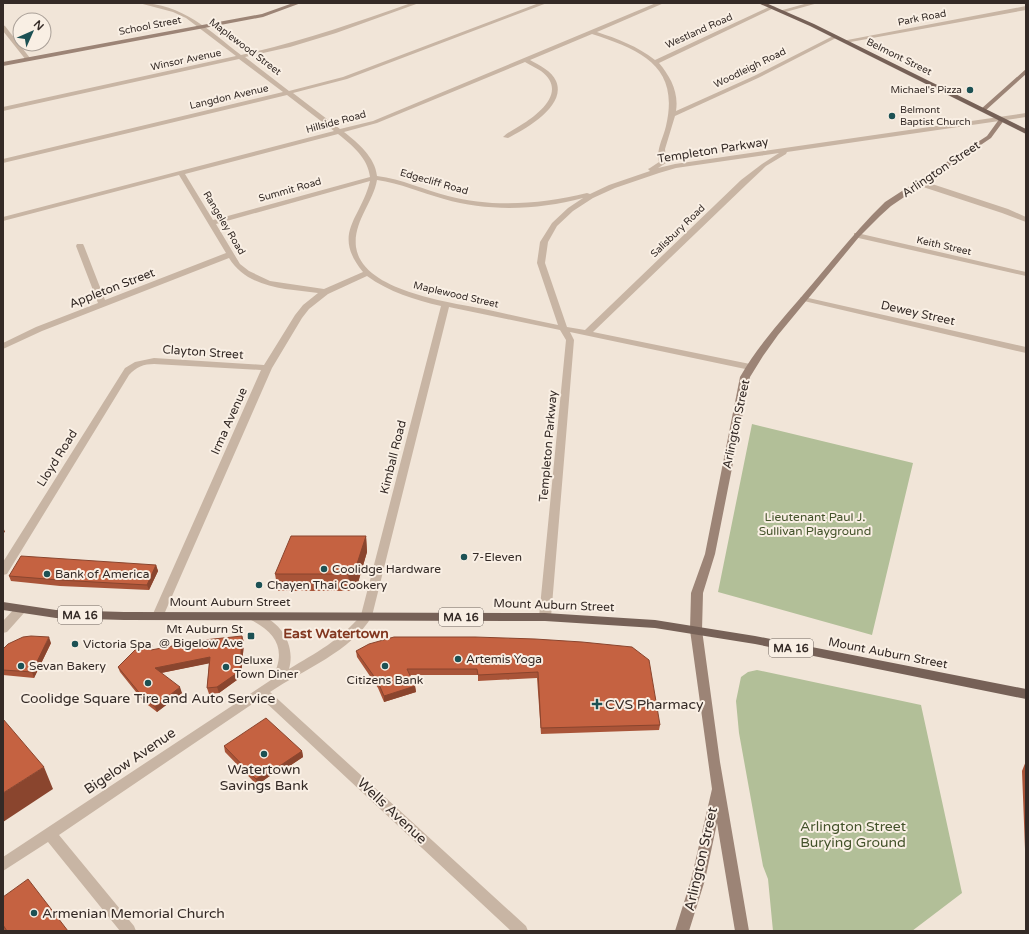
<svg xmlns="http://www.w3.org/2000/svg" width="1029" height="934" font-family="'Varela Round',sans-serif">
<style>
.green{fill:#b2bf98}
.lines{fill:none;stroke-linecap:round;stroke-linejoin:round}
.street{fill:#c8b5a4;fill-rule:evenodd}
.secondary{fill:#9c8476;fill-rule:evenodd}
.primary{fill:#766157;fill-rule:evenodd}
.wall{fill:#a95438}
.shaded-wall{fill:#8a452e}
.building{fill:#c56241;stroke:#8a452e}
.poi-dot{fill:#1c5154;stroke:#f9efe4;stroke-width:1.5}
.labels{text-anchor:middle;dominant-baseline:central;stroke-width:4;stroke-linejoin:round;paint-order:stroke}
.far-street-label{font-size:10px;fill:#342a26;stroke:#f9efe4}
.far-poi-label{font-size:10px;fill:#342a26;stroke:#f9efe4;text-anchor:end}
.shield{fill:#f9efe4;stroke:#6f655f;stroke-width:1}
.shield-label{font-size:11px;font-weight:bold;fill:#342a26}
.street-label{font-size:12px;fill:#342a26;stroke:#f9efe4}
.park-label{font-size:12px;fill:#43522a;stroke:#f9efe4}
.poi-label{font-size:12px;fill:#342a26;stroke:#f9efe4;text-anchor:start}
.quarter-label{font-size:14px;font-weight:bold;fill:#823720;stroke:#f9efe4}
.near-poi-label{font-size:14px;fill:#342a26;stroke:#f9efe4}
.near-street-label{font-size:14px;fill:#342a26;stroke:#f9efe4}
.near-park-label{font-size:14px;fill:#43522a;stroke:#f9efe4}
</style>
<rect width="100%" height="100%" fill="#f1e5d8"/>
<path class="green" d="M752 424 913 463 872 635 718 592Z
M757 670 921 705 962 893 912 931H773L768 879 763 866 739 733 736 701 741 677 748 672Z"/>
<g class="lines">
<path class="street" d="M139 3C182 3 210 31 241 55 300 42 354 23 411 3H419L336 33 290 47 245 57 289 91 343 77 539 3H547L347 79 293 93 340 129 373 121 656 3H664L597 32C618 39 637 46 655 60L771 6 776 7 659 63C670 76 679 92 676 111L754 76 833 36 838 37 758 78 675 116 665 149 666 163 658 168 675 164 1026 113V117L787 152 786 154 766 166 747 184 593 332 750 364 755 367 753 369 750 370 570 332 574 340 551 617 549 620 545 621 541 620 539 617 566 340 560 330 449 307 372 616C352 651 303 670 270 692L526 926 528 931H511L261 698 59 835 134 926 136 931H120L48 842 3 871V857L271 680C287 652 278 634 251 620L249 617 251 614 255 613C280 620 296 644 289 669 314 654 342 639 361 615L441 306C415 300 389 292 367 276L328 294 309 309 302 318 272 368 162 619 158 620 154 619 152 616 261 370 154 364C144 364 136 367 129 375L7 574 3 575V562L125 368 135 362 154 358 264 365 295 315 303 305 318 293C286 289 247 288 229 258L42 331 3 349V343L36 327 98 303 76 246 77 244H83L84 246 105 300 226 253 179 175 3 221V217L334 131 287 95 3 163V159L283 92 239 59 3 111V107L236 56 186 18 173 12ZM592 34C641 50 680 66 666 126 663 139 656 149 659 162L650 168 648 169 650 171 609 185 590 194 587 193C542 204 493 208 448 196 424 190 402 179 377 176 375 157 358 143 344 132L377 123 525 62C530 65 536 68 541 71 568 91 539 114 521 125 515 129 508 132 503 137L508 138C525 129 567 106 556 81 552 71 539 65 530 60ZM338 134C352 145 368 158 370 177L213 220 185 174ZM779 153 762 164 741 180 585 330 567 327 545 263 548 242 557 226 573 211 593 198 615 188 659 173 676 168ZM377 180C400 183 422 193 444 199 489 212 538 210 583 198L568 208 552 223 540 242 537 263 558 325C533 320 508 314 484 309 449 302 362 291 356 247 353 222 373 203 377 180ZM370 181C361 219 331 233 363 272L324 289 270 281 249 271 240 264 216 224Z
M808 3H818L782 13 779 11Z
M1026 6V10L845 43 842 41Z
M3 25 5 26 30 58V60H26L3 31Z
M917 181H923L1008 209 1026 217V222L1002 213 917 185Z
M854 233H857L1026 272V276L854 237Z
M801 297H804L1026 347V353L804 301 800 299Z
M20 606 24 607 26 610 24 613 7 632 3 633V621L16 607Z"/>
<path class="secondary" d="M293 3H301L263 17 3 66V62L262 14Z
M1026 69V74L985 111H981V109Z
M1000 118 1005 119 991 138 891 206 880 216 859 237 778 335 763 356 750 377 715 554 703 593 702 630 720 762 749 931H735L717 823 705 880 689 931H675L691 880 712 789 690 630 691 593 705 554 740 377C760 342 788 313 814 282 837 255 859 227 885 202L987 136Z"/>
<path class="primary" d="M758 3H766L814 24 1026 129V134L810 26Z
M3 602 56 610 124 612 545 613 655 620 755 636 1026 689V699L755 644 655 628 545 621 124 620 56 618 3 610Z"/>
</g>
<path class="wall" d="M366 536 367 552 357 586 350 591H278L275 574Z
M156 565 158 571 149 590 60 586 11 581 9 576Z
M242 636 244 642 241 677 219 693 209 694 207 688 209 663 161 673 182 693 157 712 144 702 120 672 118 667 153 650Z
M475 637 660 725 659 730 541 734 537 678 478 681V675H410L415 686 416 692 384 702 378 688 357 657 356 651Z
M51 643 34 678 3 675V649Z
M224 746 302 751 303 757 276 775 274 773 257 785 225 752Z
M1026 761V875L1022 771Z
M3 897 68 931H3Z"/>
<path class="shaded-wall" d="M3 527 5 532 3 533Z
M366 536 367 552 357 586 350 591 348 574Z
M156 565 158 571 149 590 147 585Z
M242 636 244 642 241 677 219 693 217 687Z
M49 637 51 643 34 678 32 672Z
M210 657 211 663 156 674 155 668Z
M415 686 416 692 384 702V696Z
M180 687 182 693 157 712 155 707Z
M302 751 303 757 276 775 275 769Z
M44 767 53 789 3 822V793Z
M273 768 274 773 257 785 256 779Z"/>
<path class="building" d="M291 536H366L355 570 348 574H275Z
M21 556 156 565 147 585 59 580 9 576Z
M31 636 49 637 32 672 3 670V649L8 644 23 637Z
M242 636 240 671 217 687 207 688 210 657 155 668 180 687 155 707 142 696 118 667 140 645H152L151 650 204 640Z
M394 637H475L535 639 582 642 632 647 649 660 660 725 541 728 538 672 478 675 477 669H407L415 686 384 696 378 682 356 651 369 644Z
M266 718 302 751 275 769 273 768 256 779 224 746Z
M3 719 44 767 3 793Z
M28 879 68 931H7L3 925V897Z"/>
<g class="poi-dot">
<circle cx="970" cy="90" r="4"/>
<circle cx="892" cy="116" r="4"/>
<circle cx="464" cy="557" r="4"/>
<circle cx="324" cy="569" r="4"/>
<circle cx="47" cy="574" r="4"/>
<circle cx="259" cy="585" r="4"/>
<rect x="247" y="632" width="8" height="8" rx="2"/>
<circle cx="75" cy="644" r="4"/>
<circle cx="458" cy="659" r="4"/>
<circle cx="21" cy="666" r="4"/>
<circle cx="385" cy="666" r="4"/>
<circle cx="226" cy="667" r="4"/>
<circle cx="148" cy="683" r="4"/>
<path d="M595 698h4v4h4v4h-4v4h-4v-4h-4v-4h4z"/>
<circle cx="264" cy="754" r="4"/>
<circle cx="34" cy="913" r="4"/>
</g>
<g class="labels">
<g class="far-street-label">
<text transform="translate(922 18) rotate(-11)">Park Road</text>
<text transform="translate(150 26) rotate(-11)">School Street</text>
<text transform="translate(699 31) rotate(-24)">Westland Road</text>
<text transform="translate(245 47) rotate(37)">Maplewood Street</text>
<text transform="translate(899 57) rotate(26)">Belmont Street</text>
<text transform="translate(186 60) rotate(-12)">Winsor Avenue</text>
<text transform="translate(750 68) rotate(-26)">Woodleigh Road</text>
<text transform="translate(229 97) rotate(-13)">Langdon Avenue</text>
<text transform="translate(336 122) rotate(-15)">Hillside Road</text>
<text transform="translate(434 182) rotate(16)">Edgecliff Road</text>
<text transform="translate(290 190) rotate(-16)">Summit Road</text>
<text transform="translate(224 223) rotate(59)">Rangeley Road</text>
<text transform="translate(678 231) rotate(-44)">Salisbury Road</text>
<text transform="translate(944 246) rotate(13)">Keith Street</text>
<text transform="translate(456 295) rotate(13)">Maplewood Street</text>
</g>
<g class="far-poi-label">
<text x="962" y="90">Michael's Pizza</text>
<text x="900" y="110" text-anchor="start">Belmont<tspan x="900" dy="12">Baptist Church</tspan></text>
</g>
<g class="shield">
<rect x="58" y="606" width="44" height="18" rx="3"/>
<rect x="439" y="608" width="44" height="18" rx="3"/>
<rect x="769" y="639" width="44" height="18" rx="3"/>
</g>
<g class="shield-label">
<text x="80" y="615">MA 16</text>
<text x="461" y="617">MA 16</text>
<text x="791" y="648">MA 16</text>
</g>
<g class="street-label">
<text transform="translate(713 150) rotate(-9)">Templeton Parkway</text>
<text transform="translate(941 169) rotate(-34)">Arlington Street</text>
<text transform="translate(112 288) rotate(-21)">Appleton Street</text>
<text transform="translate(918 313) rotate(13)">Dewey Street</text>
<text transform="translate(203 352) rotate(4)">Clayton Street</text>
<text transform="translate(229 421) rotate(-66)">Irma Avenue</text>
<text transform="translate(736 424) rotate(-78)">Arlington Street</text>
<text transform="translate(548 446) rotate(-85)">Templeton Parkway</text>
<text transform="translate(393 457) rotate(-76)">Kimball Road</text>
<text transform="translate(57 458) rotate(-58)">Lloyd Road</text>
<text x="230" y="602">Mount Auburn Street</text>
<text transform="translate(554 605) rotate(2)">Mount Auburn Street</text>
<text transform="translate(888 653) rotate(11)">Mount Auburn Street</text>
</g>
<g class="park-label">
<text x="815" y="517">Lieutenant Paul J.<tspan x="815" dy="14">Sullivan Playground</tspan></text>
</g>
<g class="poi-label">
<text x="472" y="557">7-Eleven</text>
<text x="332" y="569">Coolidge Hardware</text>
<text x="55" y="574">Bank of America</text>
<text x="267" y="585">Chayen Thai Cookery</text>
<text x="243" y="629" text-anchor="end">Mt Auburn St<tspan x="243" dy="14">@ Bigelow Ave</tspan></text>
<text x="83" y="644">Victoria Spa</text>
<text x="466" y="659">Artemis Yoga</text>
<text x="234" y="660">Deluxe<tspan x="234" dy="14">Town Diner</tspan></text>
<text x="29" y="666">Sevan Bakery</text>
<text x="385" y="680" text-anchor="middle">Citizens Bank</text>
</g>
<g class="quarter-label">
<text x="336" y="633">East Watertown</text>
</g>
<g class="near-poi-label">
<text x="148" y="698">Coolidge Square Tire and Auto Service</text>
<text x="605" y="704" text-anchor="start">CVS Pharmacy</text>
<text x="264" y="769">Watertown<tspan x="264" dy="16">Savings Bank</tspan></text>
<text x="42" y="913" text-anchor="start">Armenian Memorial Church</text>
</g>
<g class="near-street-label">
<text transform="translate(130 761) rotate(-34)">Bigelow Avenue</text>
<text transform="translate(392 811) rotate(43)">Wells Avenue</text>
<text transform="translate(701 859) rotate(-77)">Arlington Street</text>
</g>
<g class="near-park-label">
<text x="853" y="826">Arlington Street<tspan x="853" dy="16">Burying Ground</tspan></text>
</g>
</g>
<rect width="1029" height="934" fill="none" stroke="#342a26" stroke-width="8"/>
<g transform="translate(32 32) rotate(45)"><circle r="19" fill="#f9efe4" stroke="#aaa098"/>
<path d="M0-3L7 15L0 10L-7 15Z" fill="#1c5154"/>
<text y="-6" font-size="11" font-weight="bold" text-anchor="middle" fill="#342a26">N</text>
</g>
</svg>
